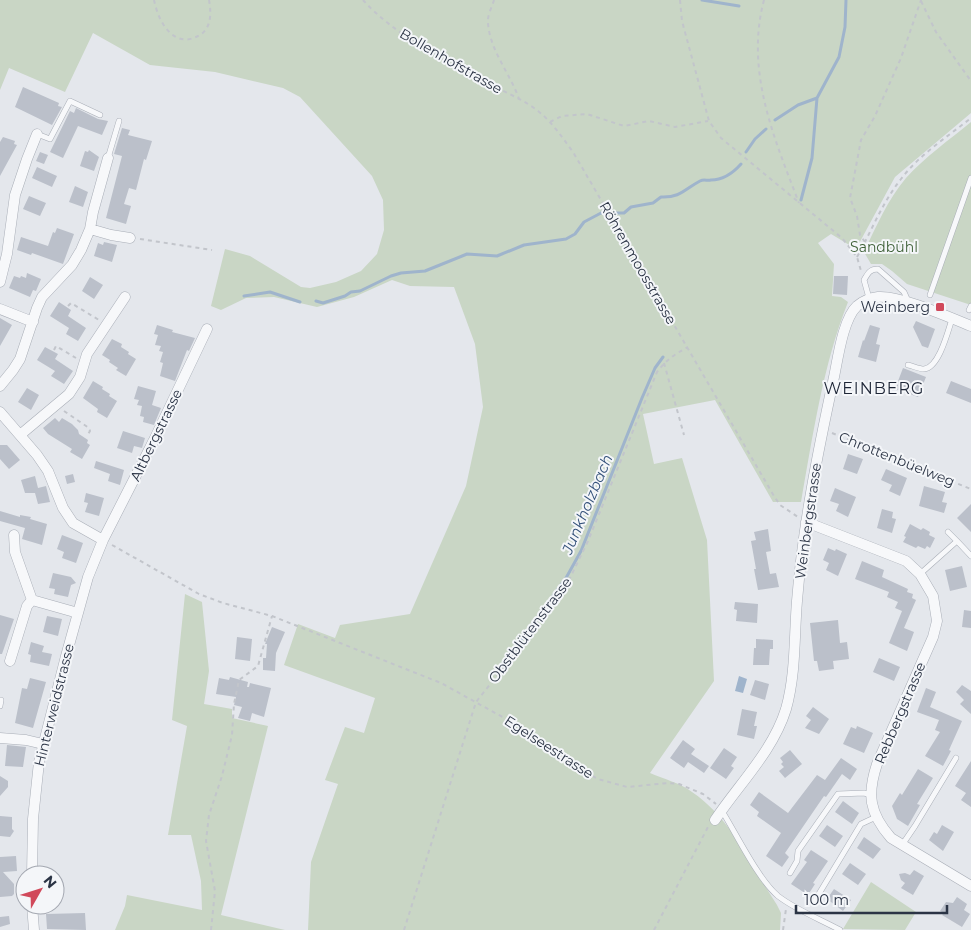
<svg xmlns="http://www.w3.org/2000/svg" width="971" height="930" font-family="Montserrat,sans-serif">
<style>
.green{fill:#c9d6c5}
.water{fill:#9fb4cc}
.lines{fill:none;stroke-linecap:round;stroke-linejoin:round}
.stream{stroke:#9fb4cc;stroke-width:3}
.building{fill:#bbc0ca}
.service-casing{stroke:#a9aeb7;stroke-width:6}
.minor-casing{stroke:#a9aeb7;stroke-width:11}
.path{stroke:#c2c5cb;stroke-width:2;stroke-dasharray:4 4;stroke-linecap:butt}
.service{stroke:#f7f8fa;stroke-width:5}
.minor{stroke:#f7f8fa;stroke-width:10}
.poi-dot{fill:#d1495b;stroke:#f4f6f9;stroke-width:2}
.labels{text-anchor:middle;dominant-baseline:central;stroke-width:4;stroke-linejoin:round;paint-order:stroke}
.street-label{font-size:14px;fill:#2b3445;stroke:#f4f6f9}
.park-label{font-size:14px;fill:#3f6138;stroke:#f4f6f9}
.poi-label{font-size:14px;fill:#2b3445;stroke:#f4f6f9;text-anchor:end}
.water-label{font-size:15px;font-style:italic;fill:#34527a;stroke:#f4f6f9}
.quarter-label{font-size:16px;letter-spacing:1px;fill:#1d2536;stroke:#f4f6f9}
</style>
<rect width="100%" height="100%" fill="#e4e7ec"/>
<path class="green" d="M0 0H971V113L895 177 856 249 831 234 818 243 834 264 832 296 841 297 848 302C823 365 813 435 801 502H773L715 400 643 414 654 464 682 458 707 540 714 681 650 773C664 779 680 783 692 792 732 819 751 866 777 905L781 913 780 930H308L311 862 338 784 325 780 345 727 364 733 375 698 284 665 298 624 335 638 340 625 410 614 466 486 483 407 475 344 454 287 410 286 392 280 354 297 317 307 274 297 246 298 221 310 211 306 225 249 250 256 301 287 310 288 336 282 361 271 377 254 384 230 383 200 372 176 300 97 283 88 215 72 150 65 93 33 65 92 9 68 0 90Z
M971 122V305L907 284 892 271 882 264H871L864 252C876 227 888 199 906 178 925 157 949 140 971 122Z
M185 594 202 602 209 671 204 704 232 709V718L268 726 221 915 285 930H115L125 906 127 895 202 910 201 881 191 835H168L187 726 172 720Z
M871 882 916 912 905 930 843 929Z"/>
<path class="water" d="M739 676 747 679 743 693 735 691Z"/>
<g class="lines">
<path class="stream" d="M702 0 739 6
M775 120 798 105 817 98
M746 152 755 139 766 129
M801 200 812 158 817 98 839 57 845 27 846 0
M614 213H624L631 207 653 203 661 197C680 198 685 189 700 181 704 179 707 181 711 180 724 180 733 173 741 164
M244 296 270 292 300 302
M316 301 323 303 345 296 351 292 360 291 391 276 401 273 425 271 467 254 497 256 524 245 566 239 575 234 584 222 601 213H606
M514 650 566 578 581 551 642 398 655 368 663 357"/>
</g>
<path class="building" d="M23 87 59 103 58 106 62 107 52 125 15 107Z
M76 108 98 119 108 121 102 135 78 126 63 158 50 152 70 111 74 113Z
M122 128 130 130 128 135 152 141 146 160 144 159 136 190 129 188 124 204 131 206 126 224 106 218 122 156 114 154Z
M3 137 15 141 14 144 17 145 0 176V142Z
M89 150 99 157 94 171 80 166 85 151 88 152Z
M40 152 48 155 44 164 36 161Z
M37 167 57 176 52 187 32 178Z
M75 186 88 192 83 207 69 202Z
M29 196 46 203 40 216 23 209Z
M57 228 74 234 63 264 32 253 31 255 17 250 21 237 48 246 53 232 55 233Z
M104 242 117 245 112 262 94 256 98 243 103 245Z
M27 273 41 279 36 291 33 290 30 297 9 288 14 276 20 278 21 276 26 278Z
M834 276H848L847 295 833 294Z
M90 277 103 285 94 299 82 291Z
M59 302 71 310 68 316 86 328 78 341 66 334 69 328 50 316Z
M0 318 12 325 0 346Z
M916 321 935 329 928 348 922 346 913 327Z
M157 325 173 330 172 332 195 338 189 351 187 350 175 381 160 376 163 363 160 362 163 352 159 351 161 346 155 345 158 335 154 334Z
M870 325 880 328 876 344 880 345 876 362 858 357 863 340 864 341Z
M112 339 122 344 121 347 129 352 128 354 136 359 126 376 116 370 118 368 109 362 110 360 102 355Z
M45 347 58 354 55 359 73 371 64 384 51 376 55 371 37 360Z
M903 368 926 377 918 397 895 389Z
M93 381 103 387 102 389 110 394 109 396 117 401 107 418 97 412 98 409 83 398Z
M951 381 971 389V403L946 393Z
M138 386 156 391 152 405 161 408 154 425 143 422 144 417 140 416 142 406 137 405 139 400 134 399Z
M27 388 39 395 31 410 18 402Z
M55 418 59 422 62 418 72 424 78 430 79 434 88 440 87 443 90 445 82 459 70 452 72 449 48 434 43 428Z
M123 431 145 438 142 448 134 446 132 453 117 448Z
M0 445H7L20 460 9 469 0 459Z
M848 454 863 459 857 474 843 469Z
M96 461 124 470 120 485 108 481 110 474 94 468Z
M886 469 907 478 900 496 889 491 892 485 881 480Z
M73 474 75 482 67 484 65 476Z
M35 476 38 488 46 486 50 502 38 504 35 493H25L21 480Z
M924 486 945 492 942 502 947 503 944 513 919 506Z
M835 488 856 497 848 517 836 511 839 504 830 501Z
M86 493 104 498 99 516 85 512 88 503 84 502Z
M971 504V532L957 518Z
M882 509 893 512 892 518 896 519 892 533 877 528Z
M0 511 20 517V515L31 517 30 519 47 524 42 545 22 539 25 528 0 521Z
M910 524 921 530 923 528 930 532 929 535 935 538 930 548 927 546 925 549 918 546 916 548 903 542 906 537 904 536Z
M768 529 771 551 766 552 770 574 776 573 779 587 758 590 754 569H756L751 541 756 540 754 532Z
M62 535 83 543 76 563 62 558 64 552 57 549Z
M828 548 835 551 836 549 847 554 838 576 826 570 829 563 823 560Z
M862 561 884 570 882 577 908 589 907 592 913 594 912 598 916 600 904 628 914 632 907 651 889 643 902 611 895 608 898 602 887 597 889 592 855 579Z
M962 566 967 587 950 591 945 570Z
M53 573 71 577 76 583 71 585 68 597 54 594 55 589 49 588Z
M735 602 758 604 757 623 736 621 737 610 734 609Z
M964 610 971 611V628L962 627Z
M0 615 14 619 2 654H0Z
M47 616 62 619 58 636 43 632Z
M838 620 840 643 847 642 849 659 833 661 834 669 819 671 817 661H814L810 623Z
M272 627 285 632 276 653 275 671 263 670V658H266L267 644H265Z
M237 637 252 639 250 661 235 659Z
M756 639 773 640V649H770L769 665H753L754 648H756Z
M31 642 44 646 42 652 52 654 49 666 30 662 31 655 28 654Z
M879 658 900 667 894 681 873 672Z
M230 677 248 682 247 687H249L250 683 271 688 264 717 252 713 250 721 238 718 242 707 234 705 236 697 216 694 219 678 229 680Z
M30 678 46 682 33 728 15 723 22 688 27 689Z
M755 680 769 684 765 700 750 695Z
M962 685 971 691V714L960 704 964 700 956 692Z
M926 688 936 692 930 707 962 721 949 750 951 751 943 766 925 756 940 732 935 730 939 720 917 712Z
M813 707 829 719 819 734 805 728 811 720 806 716Z
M742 709 757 712 754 726H757L754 739 737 735Z
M857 726 873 733 864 753 843 744 851 727 856 729Z
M683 740 695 749 691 754 709 766 704 773 688 762 684 768 670 758Z
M7 745 26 747 23 767 5 766Z
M724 748 737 757 731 766 734 768 726 779 710 768Z
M790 750 802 764 785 778 779 771 784 767 781 764 783 762 780 758Z
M841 758 857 769 850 780 842 774 826 797 824 796 785 853 789 857 782 867 766 856 781 833 757 816 759 812 750 805 759 792 788 813 817 775 825 780Z
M971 761V807L961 800 966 793 955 786Z
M918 769 933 778 917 804 920 805 908 826 897 819 892 806 900 793 902 795Z
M0 776 8 781V787L0 796Z
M843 801 859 813 852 824 835 812Z
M0 816 12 817V829L14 831 10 837 0 836Z
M827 825 843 836 835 847 819 836Z
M942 825 954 832 943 851 929 840 934 832 937 834Z
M864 837 881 849 873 859 857 848Z
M811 850 828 861 813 883 815 884 808 895 791 884 807 862 804 860Z
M16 856 17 871 3 872 14 884V894L12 896 0 897V857Z
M850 863 866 874 858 885 842 874Z
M914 870 924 876 913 895 901 888 905 883 901 880 899 874 905 873 910 875Z
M834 889 851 900 843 911 827 899Z
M957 897 967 904 964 910 970 914 962 927 942 915 944 913 940 911 946 902 953 903Z
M85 913 86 930 47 929 46 914Z
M9 916 10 924 0 927V917Z"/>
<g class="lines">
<g class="service-casing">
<path id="service" d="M37 134 50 139 70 101 100 115
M108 158 119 121
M930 295 971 178
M869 298 864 280C868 273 870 269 878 269L904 292 908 301
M969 310 971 306
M908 365C913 366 919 369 924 369 939 368 948 331 952 319
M948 532 957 541
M920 574 957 541 971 556
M0 706 1 700
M722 811C737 835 758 879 778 896 796 910 820 919 840 930
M902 845 915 826 956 758
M790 873 797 861 798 851 838 794 864 793 871 795
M814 902 861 824 876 817"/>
</g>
<g class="minor-casing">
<path id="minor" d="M90 229 111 235 130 238
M0 282 7 254 15 195 27 159 37 134
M0 309 33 322
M0 386 13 370 20 359 37 308 42 297 72 265 81 250 90 229 93 212 108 158
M0 412 37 455 48 471 63 508 73 523 103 540
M20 435 69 394 80 377 87 354 125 297
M806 522 906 561 920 574 933 596 937 621 933 637 877 764C867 794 869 813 891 838L971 886
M14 535 15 552 32 600 78 613
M10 661 27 606 32 600
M0 738 26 740 43 744
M715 820C739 784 773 751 786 709 796 673 794 637 797 601 803 525 818 451 834 377 838 358 843 319 857 306 863 301 870 298 878 297 899 295 949 317 971 326
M32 875 33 819 39 762 66 656 88 577 103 540 155 438 207 329
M32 905 34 930"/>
</g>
<path class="path" d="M154 0C157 14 164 32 178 38 183 40 189 40 193 38 211 33 212 16 209 0
M363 0C395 36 449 62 491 85 507 93 524 100 538 111 552 122 562 137 573 152L774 496 780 505 798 517
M494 0C492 7 487 16 488 23 490 51 510 73 519 99
M680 0 682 21 709 121 721 138 842 238 857 257 861 271
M764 0C745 71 774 138 799 203
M921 1 936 32 971 81
M550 122 562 116 587 114 624 126 649 121 675 127 708 121
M140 239 212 250
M865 242 860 235 857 216 850 198 861 140 875 116 901 58 921 0
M857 257C871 232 882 203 901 179 919 155 947 137 971 118
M68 306 71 303 99 320
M54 350 56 346 76 358
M664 363 684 435
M64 411 89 428 90 431 87 436
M832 433 971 489
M112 545 199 594 223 603 272 616 441 683 535 735 580 769 598 779 627 787 668 783 679 784 703 794 716 804
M211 930 215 891 206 841 209 815 222 776 232 735 234 704 239 680 258 666 272 616
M404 930 476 702 503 668 569 580 588 541 657 372C666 360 675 354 688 347
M654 930 708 827
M783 930 786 909"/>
<use href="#service" class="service"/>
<use href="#minor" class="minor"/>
</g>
<rect class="poi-dot" x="935" y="302" width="10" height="10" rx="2.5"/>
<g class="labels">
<g class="street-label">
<text transform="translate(451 61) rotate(30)">Bollenhofstrasse</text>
<text transform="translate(638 263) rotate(60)">Röhrenmoosstrasse</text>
<text transform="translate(156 435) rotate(-64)">Altbergstrasse</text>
<text transform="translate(897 459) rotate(22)">Chrottenbüelweg</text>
<text transform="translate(808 521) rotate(-82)">Weinbergstrasse</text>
<text transform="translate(530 630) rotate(-53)">Obstblütenstrasse</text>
<text transform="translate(54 705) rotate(-76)">Hinterweidstrasse</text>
<text transform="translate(900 713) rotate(-67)">Rebbergstrasse</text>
<text transform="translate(549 747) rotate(33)">Egelseestrasse</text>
</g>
<g class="park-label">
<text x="884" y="247">Sandbühl</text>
</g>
<g class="poi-label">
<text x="930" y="307">Weinberg</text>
</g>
<g class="water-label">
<text transform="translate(587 504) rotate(-67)">Junkholzbach</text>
</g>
<g class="quarter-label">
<text x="874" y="388">WEINBERG</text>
</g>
</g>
<g transform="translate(40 890) rotate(51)"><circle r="24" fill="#f4f6f9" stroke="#a4a8b1"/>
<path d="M0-4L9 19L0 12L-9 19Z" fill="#d1495b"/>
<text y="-8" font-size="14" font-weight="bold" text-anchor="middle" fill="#2b3445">N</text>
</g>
<path d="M796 905v8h151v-8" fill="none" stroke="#2b3445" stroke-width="2.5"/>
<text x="804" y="905" font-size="15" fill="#2b3445" stroke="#f4f6f9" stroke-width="4" paint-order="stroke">100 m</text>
</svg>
